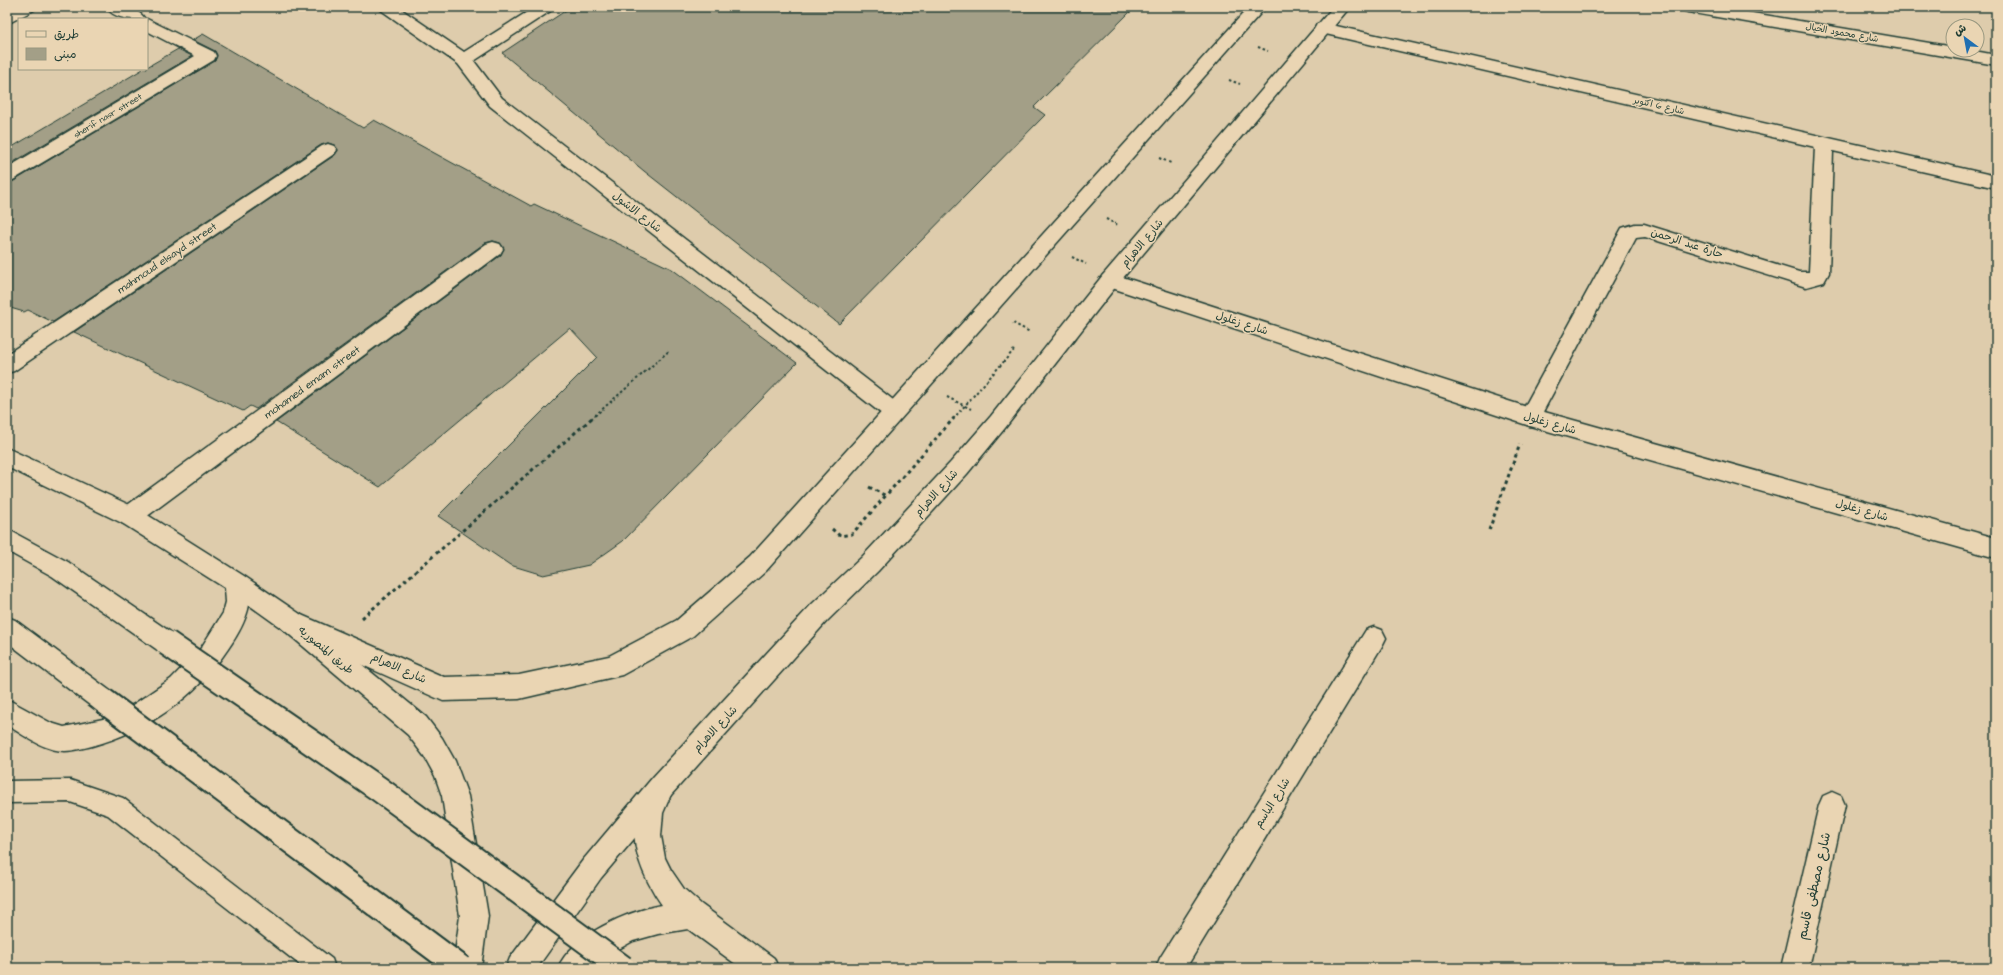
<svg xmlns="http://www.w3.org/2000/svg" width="2003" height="975" font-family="'Architects Daughter','Playpen Sans Arabic',sans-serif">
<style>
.building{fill:#a39f87;stroke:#1f3d34}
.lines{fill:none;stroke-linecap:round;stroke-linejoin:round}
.lane-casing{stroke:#1f3d34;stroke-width:3}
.street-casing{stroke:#1f3d34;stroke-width:3}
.secondary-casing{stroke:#1f3d34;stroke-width:3}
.primary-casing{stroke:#1f3d34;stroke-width:3}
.path-far1{stroke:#1f3d34;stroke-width:2;stroke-dasharray:2.5 2.5;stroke-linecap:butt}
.path{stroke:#1f3d34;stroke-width:3;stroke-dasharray:3.5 3.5;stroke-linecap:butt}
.lane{fill:#ead5b3;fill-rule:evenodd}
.street{fill:#ead5b3;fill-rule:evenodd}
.secondary{fill:#ead5b3;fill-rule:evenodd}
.primary{fill:#ead5b3;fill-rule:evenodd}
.secondary-bridge-casing{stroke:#1f3d34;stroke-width:28;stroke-linecap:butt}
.secondary-bridge{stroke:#ead5b3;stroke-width:24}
.labels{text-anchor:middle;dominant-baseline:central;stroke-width:3;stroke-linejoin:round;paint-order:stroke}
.far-street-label{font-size:9px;fill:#1f3d34;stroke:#ead5b3}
.street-label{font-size:11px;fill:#1f3d34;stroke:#ead5b3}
.near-street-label{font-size:13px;fill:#1f3d34;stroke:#ead5b3}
</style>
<rect width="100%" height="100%" fill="#deccac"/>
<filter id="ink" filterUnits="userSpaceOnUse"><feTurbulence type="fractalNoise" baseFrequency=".025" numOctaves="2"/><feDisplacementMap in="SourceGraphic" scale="8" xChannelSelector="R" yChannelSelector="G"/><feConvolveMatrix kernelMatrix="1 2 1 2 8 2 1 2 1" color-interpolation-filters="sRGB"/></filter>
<g filter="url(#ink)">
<path class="building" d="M571 7H1135L1034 107 1045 115 839 324 644 171 502 53Z
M203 34 363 128 374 120 531 206 534 204 672 269 797 363 623 541 589 565 543 575 510 565 438 516 597 357 570 328 380 487 276 422 501 255 504 248 500 243 493 241 485 243 256 409 250 406 243 411 74 332 335 155 338 150 334 145 328 143 321 145 53 322 28 310 24 312 7 307V183L14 181 215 61 217 55 215 51 193 40Z
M178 49 192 56 7 166V150L143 69H147V67Z"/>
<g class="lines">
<g class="lane-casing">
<path id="lane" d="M70 780 123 798 332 959 335 968H304L108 815 70 802 7 803V781Z"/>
</g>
<g class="street-casing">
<path id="street" d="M16 7H36L34 10 7 24V12Z
M106 7C120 7 137 6 145 19 131 19 115 20 106 7Z
M379 7H398L464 52 535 7H554L552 10 474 61 502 98 901 406 905 412 901 418 894 421 887 418 490 106 458 64 381 10Z
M1680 7H1717L1953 47V50H1969L1996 55V65L1688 12 1682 10Z
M147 19 214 52 216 56 214 60 13 180 7 182V168L195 56 147 31Z
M1323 23 1996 176V188L1833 151 1829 273 1824 282 1806 287 1645 237 1636 238 1537 423 1530 426 1523 423 1519 417 1622 228 1635 224H1644L1799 272H1809L1815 147 1317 32 1315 28 1317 24Z
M328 144 334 146 337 150 334 154 14 371 7 373V354L322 146Z
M493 242 500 244 503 249 500 254 138 523 130 526 122 523 119 516 122 509 486 244Z
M1374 627 1382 630 1386 638 1382 646 1186 968H1156L1160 958 1366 630Z
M1832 792 1841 796 1845 805 1809 968H1781L1819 805 1823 796Z"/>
</g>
<g class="secondary-casing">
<path id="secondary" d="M1110 273 1530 408 1996 538V558L1530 426 1103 285 1100 280 1103 275Z
M7 448 138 509 244 576 300 614 426 717 442 738 455 761 468 796 488 916 481 968H453L460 916 442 796 435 776 424 756 408 735 284 630 249 605C246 621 237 636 228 649 196 697 148 731 92 746 83 748 74 751 65 751 45 751 23 735 7 725V699L51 723 64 727 103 719 134 704 171 679 201 648 223 613 226 602 225 588 122 523 7 467Z
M7 529 68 562 175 635 179 643 175 651 167 654 159 651 52 576 7 551Z
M7 617 15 620 113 693 116 701 113 709 104 713 95 709 7 642Z
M659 779 668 783 672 792 663 813 661 836 665 858 671 870 684 889 702 905 774 958 778 968H741L688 929 658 934 633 941 608 955 592 968H558C572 935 628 911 662 905 644 879 628 844 637 812 640 802 646 792 650 783Z"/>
</g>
<g class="primary-casing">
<path id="primary" d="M1249 7H1266L766 571 693 636 622 675 519 699 443 701 284 630 280 622 284 614 292 611 444 677 519 675 609 656 677 620 750 557Z
M1333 7H1350L1117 285 1005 428 967 474 878 571 827 621 671 795 601 878 537 968H506L510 958 583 860 653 777 811 605 862 557 951 462 991 416 1103 275Z"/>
</g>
<path class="path-far1" d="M1258 47 1268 51
M1229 80 1240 84
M1159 158 1171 163
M1106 219 1118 225
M1072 257 1086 264
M1013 323 1030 332
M947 397 971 409
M591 419 670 350
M953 419 1014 350"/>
<path class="path" d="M869 487 886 496
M832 529 840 536 852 534 954 418
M1489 530 1520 444
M362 618 592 418"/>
<use href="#lane" class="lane"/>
<use href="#street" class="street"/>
<use href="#secondary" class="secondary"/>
<use href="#primary" class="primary"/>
<g class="secondary-bridge-casing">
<path id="secondary-bridge" d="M167 643 379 789 623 968
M104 701 461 968"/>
</g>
<use href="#secondary-bridge" class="secondary-bridge"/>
</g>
</g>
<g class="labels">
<g class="far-street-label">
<text transform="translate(1842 33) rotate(10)">شارع محمود الخيال</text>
<text transform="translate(1659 106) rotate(13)">شارع 6 اكتوبر</text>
<text transform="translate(108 116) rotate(-31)">sherif nasr street</text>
</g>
<g class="street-label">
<text transform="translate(637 212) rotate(38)">شارع الاشول</text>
<text transform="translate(1142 243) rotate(-50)">شارع الاهرام</text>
<text transform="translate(1687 243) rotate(18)">حارة عبد الرحمن</text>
<text transform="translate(167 258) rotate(-34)">mahmoud elsayd street</text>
<text transform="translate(1242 323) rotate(18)">شارع زغلول</text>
<text transform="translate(312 382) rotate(-36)">mohamed emam street</text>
<text transform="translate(1550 423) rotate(16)">شارع زغلول</text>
<text transform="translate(936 493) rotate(-48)">شارع الاهرام</text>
<text transform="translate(1862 510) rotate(16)">شارع زغلول</text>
<text transform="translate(326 650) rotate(40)">طريق المنصوريه</text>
<text transform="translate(399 668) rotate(24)">شارع الاهرام</text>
<text transform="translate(715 729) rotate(-47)">شارع الاهرام</text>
<text transform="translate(1272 803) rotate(-58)">شارع الباسم</text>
</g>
<g class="near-street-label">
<text transform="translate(1814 886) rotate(-77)">شارع مصطفى قاسم</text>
</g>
</g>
<rect width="2003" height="975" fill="none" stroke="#ead5b3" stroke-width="24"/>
<rect x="12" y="12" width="1979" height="951" fill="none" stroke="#1f3d34" stroke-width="1.5" filter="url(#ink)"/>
<rect x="18" y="18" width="130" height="52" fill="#ead5b3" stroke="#999880"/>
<rect x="26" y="31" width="20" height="6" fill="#ead5b3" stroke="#999880"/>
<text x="54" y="38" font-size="12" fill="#1f3d34">طريق</text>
<rect x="26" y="48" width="20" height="12" fill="#a39f87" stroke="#999880"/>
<text x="54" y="58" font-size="12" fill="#1f3d34">مبنى</text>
<g transform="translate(1965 38) rotate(328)"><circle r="19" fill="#ead5b3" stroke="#999880"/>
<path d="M0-3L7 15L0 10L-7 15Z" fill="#1f6fb2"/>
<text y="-6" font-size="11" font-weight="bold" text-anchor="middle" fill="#1f3d34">ش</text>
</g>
</svg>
